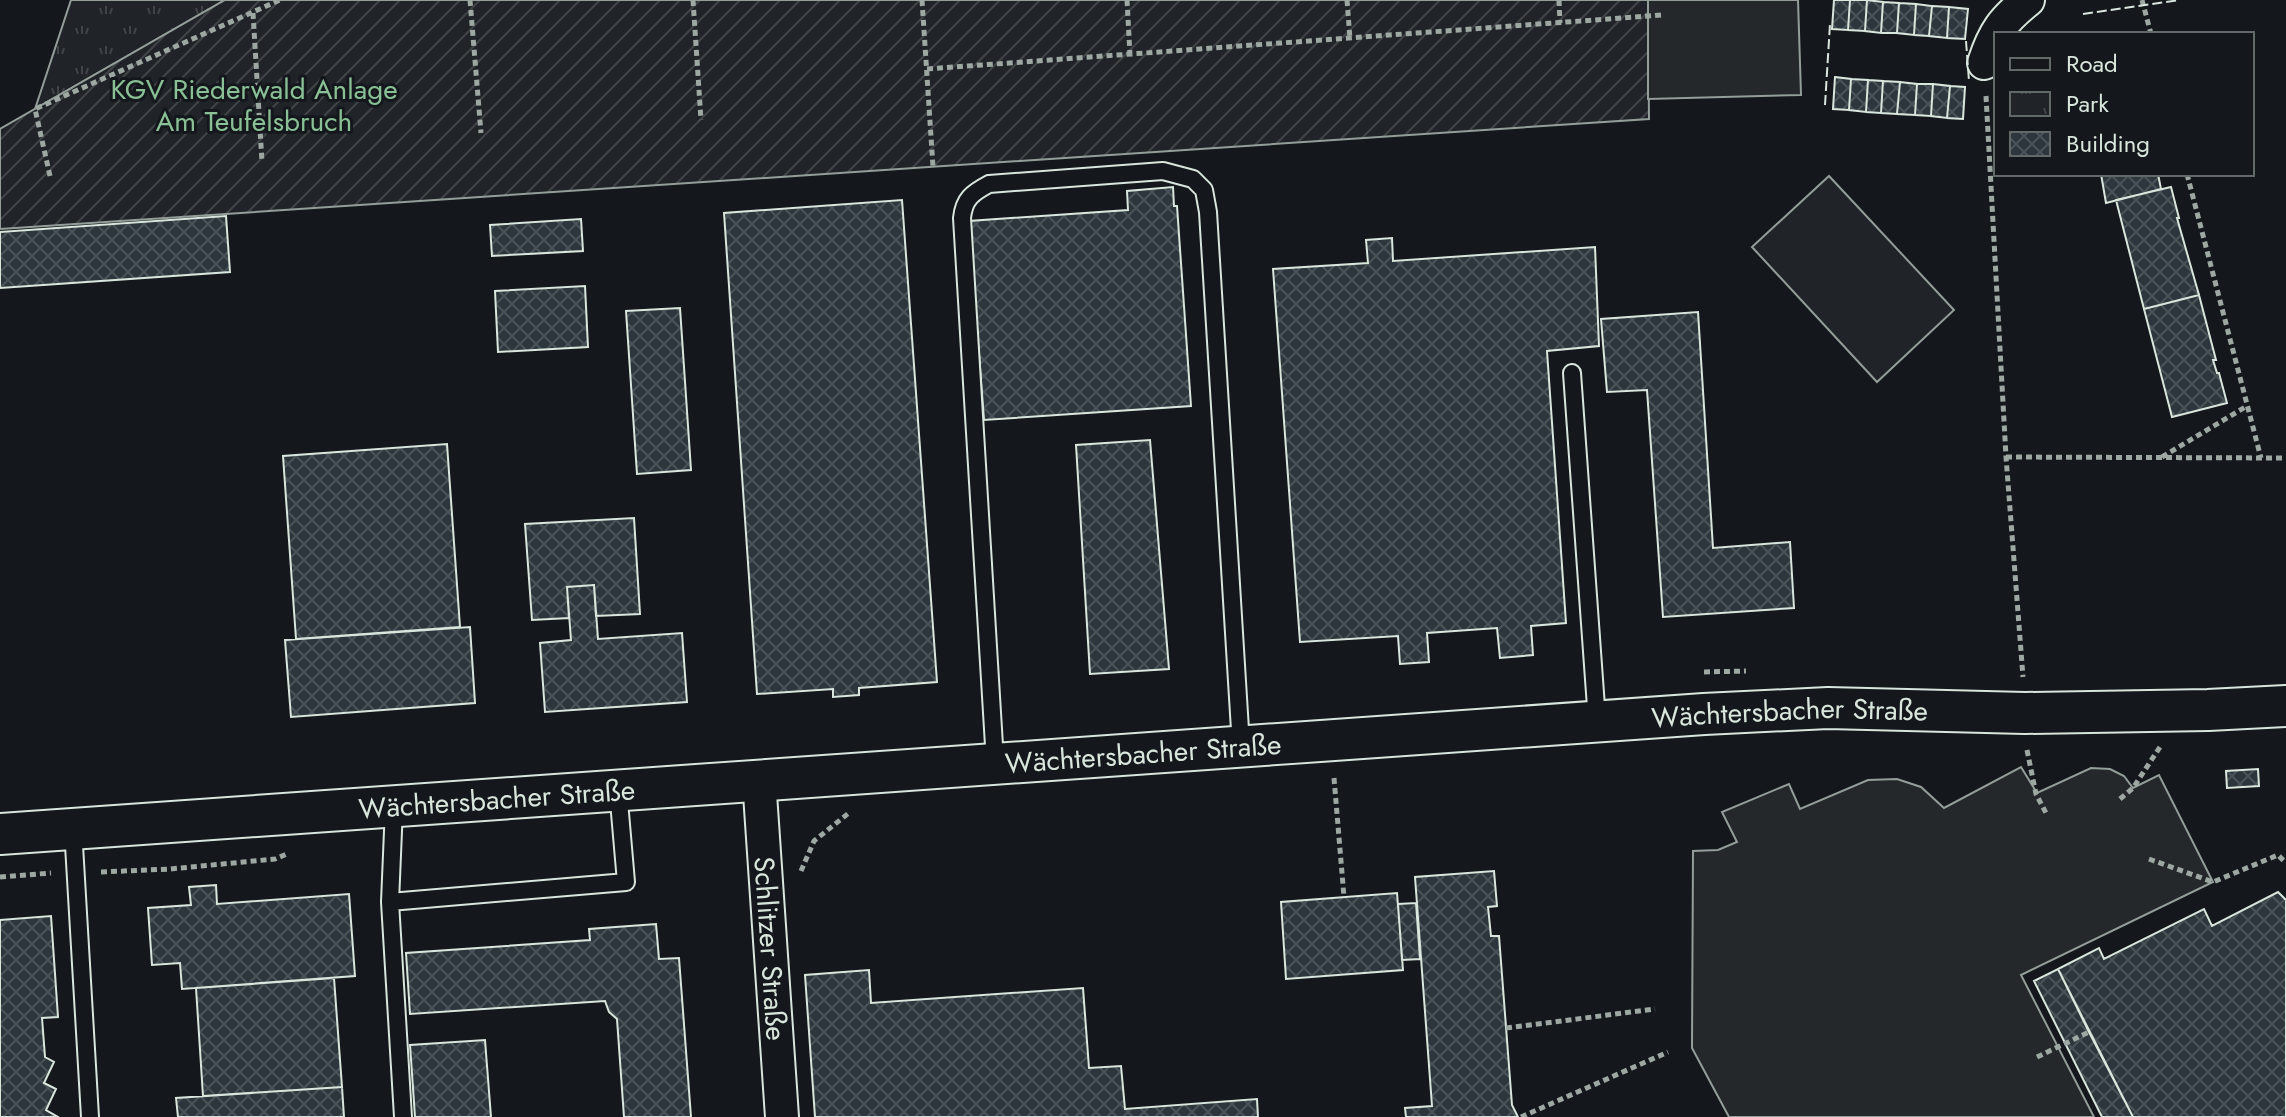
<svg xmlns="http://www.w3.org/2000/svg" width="2286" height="1117" font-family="Jost,sans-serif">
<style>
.grass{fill:#202428;stroke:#939e99;stroke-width:2}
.park{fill:url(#park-tufts);stroke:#939e99;stroke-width:2}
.garden{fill:url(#garden-furrows);stroke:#939e99;stroke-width:2}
.parking{fill:#24282b;stroke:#939e99;stroke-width:2}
.building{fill:url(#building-cross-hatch);stroke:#d8e6dc;stroke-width:2}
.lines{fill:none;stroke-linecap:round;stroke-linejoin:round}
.service-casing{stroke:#d8e6dc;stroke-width:20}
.minor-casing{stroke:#d8e6dc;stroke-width:36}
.tertiary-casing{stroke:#d8e6dc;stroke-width:44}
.path{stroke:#9da8a2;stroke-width:5;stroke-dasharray:6 4;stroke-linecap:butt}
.service{stroke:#14181c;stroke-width:16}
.minor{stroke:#14181c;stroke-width:32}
.tertiary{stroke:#14181c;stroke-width:40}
.fence{stroke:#d8e6dc;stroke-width:2;stroke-dasharray:10 4;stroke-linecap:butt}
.labels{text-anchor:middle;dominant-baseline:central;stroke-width:6;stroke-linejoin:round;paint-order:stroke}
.park-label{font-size:28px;fill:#8ac095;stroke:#14181c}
.street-label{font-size:28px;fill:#d8e6dc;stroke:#14181c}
</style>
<defs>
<pattern id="park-tufts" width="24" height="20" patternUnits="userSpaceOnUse" patternTransform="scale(2)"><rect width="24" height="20" fill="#202428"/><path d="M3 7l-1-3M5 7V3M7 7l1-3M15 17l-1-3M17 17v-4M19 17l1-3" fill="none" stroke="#404447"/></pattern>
<pattern id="garden-furrows" width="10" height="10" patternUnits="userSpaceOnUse" patternTransform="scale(2)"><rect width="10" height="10" fill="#202428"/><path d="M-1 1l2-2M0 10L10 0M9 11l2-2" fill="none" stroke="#404447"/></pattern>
<pattern id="building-cross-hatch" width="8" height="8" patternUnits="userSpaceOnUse" patternTransform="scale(2)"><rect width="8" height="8" fill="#2c363c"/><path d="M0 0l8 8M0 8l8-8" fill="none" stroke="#4a5358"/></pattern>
</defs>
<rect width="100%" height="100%" fill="#14181c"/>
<path class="grass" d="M1829 176 1954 310 1877 382 1752 247Z"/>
<path class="park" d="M71 0H225L35 109Z"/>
<path class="garden" d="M225 0H1648L1649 119 0 229V129Z"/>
<path class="parking" d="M1648 0H1798L1801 95 1648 99Z
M2021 767 2037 793 2091 768 2110 769 2124 776 2133 788 2159 775 2213 882 2021 975 2094 1117H1729L1692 1048 1693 851 1718 850 1737 842 1722 812 1789 784 1800 809 1868 780 1897 779 1921 787 1944 808Z"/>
<path class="building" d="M1834 0H1850L1848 30 1832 29Z
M1850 0H1867L1865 31 1848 30Z
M1867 0 1883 2 1881 33 1865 31Z
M1883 2 1899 3 1897 33H1881Z
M1899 3 1916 4 1914 35 1897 33Z
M1916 4 1932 6 1929 36 1914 35Z
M1932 6 1949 7 1947 38 1929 36Z
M1949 7 1968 9 1965 39 1947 38Z
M1835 77 1851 79 1849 110 1833 109Z
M1851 79 1868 80 1866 112 1849 110Z
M1868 80 1883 81 1881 113 1866 112Z
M1883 81 1900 82 1897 114 1881 113Z
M1900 82 1917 84 1915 115 1897 114Z
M1917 84H1933L1931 116 1915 115Z
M1933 84 1950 86 1947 118 1931 116Z
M1950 86 1965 87 1963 119 1947 118Z
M2101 174H2158L2161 189 2106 203Z
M1173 187 1174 206H1177L1191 406 984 420 969 221 1128 210 1127 191Z
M2171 187 2179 218H2177L2199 295 2144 309 2116 200Z
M902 200 937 682 859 688V695L833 697V689L757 694 724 213Z
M226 216 230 272 0 288V232Z
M581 219 583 251 492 256 490 225Z
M1392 238 1393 261 1595 247 1599 346 1547 351 1566 623 1531 626 1533 655 1500 658 1497 628 1427 633 1429 662 1400 664 1398 636 1300 642 1273 269 1368 263 1366 240Z
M585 286 588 347 498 352 495 291Z
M2199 295 2216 360H2213L2217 373H2219L2227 403 2172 417 2144 309Z
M680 308 691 470 637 474 626 311Z
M1698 312 1713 548 1790 542 1794 608 1663 617 1647 390 1607 392 1601 319Z
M1150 440 1169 669 1090 674 1076 445Z
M447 444 460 627 296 639 283 456Z
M634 518 640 614 596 616 594 585 567 587 569 618 532 620 525 524Z
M594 585 598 639 682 633 687 702 545 712 540 643 571 640 567 587Z
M470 627 475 703 291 717 285 640Z
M2258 769 2259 786 2227 788 2226 771Z
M1494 871 1497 906 1488 907 1491 936H1499L1512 1105 1518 1117H1406L1405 1108 1432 1106 1415 877Z
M216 885 217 904 349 894 355 976 182 989 180 963 152 965 148 908 191 905 189 887Z
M2278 892 2286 900V1117H2133L2058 969 2099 948 2104 959 2204 909 2212 926Z
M1397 893 1403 970 1286 979 1281 902Z
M1416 903 1420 959 1402 960 1398 904Z
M51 916 58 1017 42 1018 45 1057 54 1062 44 1083 56 1089 46 1110 58 1117H0V920Z
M656 924 659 959 679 958 691 1117H624L617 1019 609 1012 605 1001 410 1014 406 953 590 940 589 929Z
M2058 969 2089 1032 2133 1117H2102L2034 981Z
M869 970 871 1003 1083 988 1089 1068 1121 1066 1125 1109 1257 1099 1258 1117H815L805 975Z
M334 978 342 1087 203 1096 196 988Z
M485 1040 491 1117H415L410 1045Z
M342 1087 344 1117H178L176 1098Z"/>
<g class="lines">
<g class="service-casing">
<path id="service" d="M1572 373 1597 721
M995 762 962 218C964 199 972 193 989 184L1163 171 1193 179 1204 190 1208 212 1241 746
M394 807 390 902 403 1117
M73 828 90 1117
M390 902 626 882 618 790"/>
</g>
<g class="minor-casing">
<g id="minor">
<path d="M1984 63C1994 32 2003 20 2028 0"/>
<path id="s1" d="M759 779 782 1117"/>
</g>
</g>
<g class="tertiary-casing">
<g id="tertiary">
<path id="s2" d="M0 834 1704 714 1828 708 2025 713 2208 710 2286 706"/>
</g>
</g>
<path class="path" d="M470 0 481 133
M693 0 701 120
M922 0 933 167
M1127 0 1130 55
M1347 0 1350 39
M1559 0 1560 23
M2142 0 2151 34
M253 13 262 162
M927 69 1662 15
M1986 96 2006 457 2023 677
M2187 174 2261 458
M50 176 35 109 280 0
M2006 457 2286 458
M2162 457 2247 406
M1704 672 1746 671
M2027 750 2036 794 2046 813
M1334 778 1344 897
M2120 799 2133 788 2160 747
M2149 859 2213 882 2278 855 2286 863
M801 871 814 841 850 812
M101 872 170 869 275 859 289 853
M0 877 51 873
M1506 1028 1655 1009
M2037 1057 2089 1032
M1521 1117 1668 1052"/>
<use href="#service" class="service"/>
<use href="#minor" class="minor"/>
<use href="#tertiary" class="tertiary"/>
<path class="fence" d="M2083 14 2180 0
M1966 41 1969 81
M1825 105 1830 24"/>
</g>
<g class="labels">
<g class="park-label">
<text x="254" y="89">KGV Riederwald Anlage<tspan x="254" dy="32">Am Teufelsbruch</tspan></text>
</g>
<g class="street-label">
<text stroke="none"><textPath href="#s2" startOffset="1794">Wächtersbacher Straße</textPath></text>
<text stroke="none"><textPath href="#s2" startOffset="1146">Wächtersbacher Straße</textPath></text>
<text stroke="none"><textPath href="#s2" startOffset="498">Wächtersbacher Straße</textPath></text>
<text stroke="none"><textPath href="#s1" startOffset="170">Schlitzer Straße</textPath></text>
</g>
</g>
<rect x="1994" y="32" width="260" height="144" fill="#14181c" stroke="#626a69" stroke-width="2"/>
<rect x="2010" y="58" width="40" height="12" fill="#14181c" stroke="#626a69" stroke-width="2"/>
<text x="2066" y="72" font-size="24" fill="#d8e6dc">Road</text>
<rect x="2010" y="92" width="40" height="24" fill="url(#park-tufts)" stroke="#626a69" stroke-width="2"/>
<text x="2066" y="112" font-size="24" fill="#d8e6dc">Park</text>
<rect x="2010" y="132" width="40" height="24" fill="url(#building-cross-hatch)" stroke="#626a69" stroke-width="2"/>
<text x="2066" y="152" font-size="24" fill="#d8e6dc">Building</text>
</svg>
